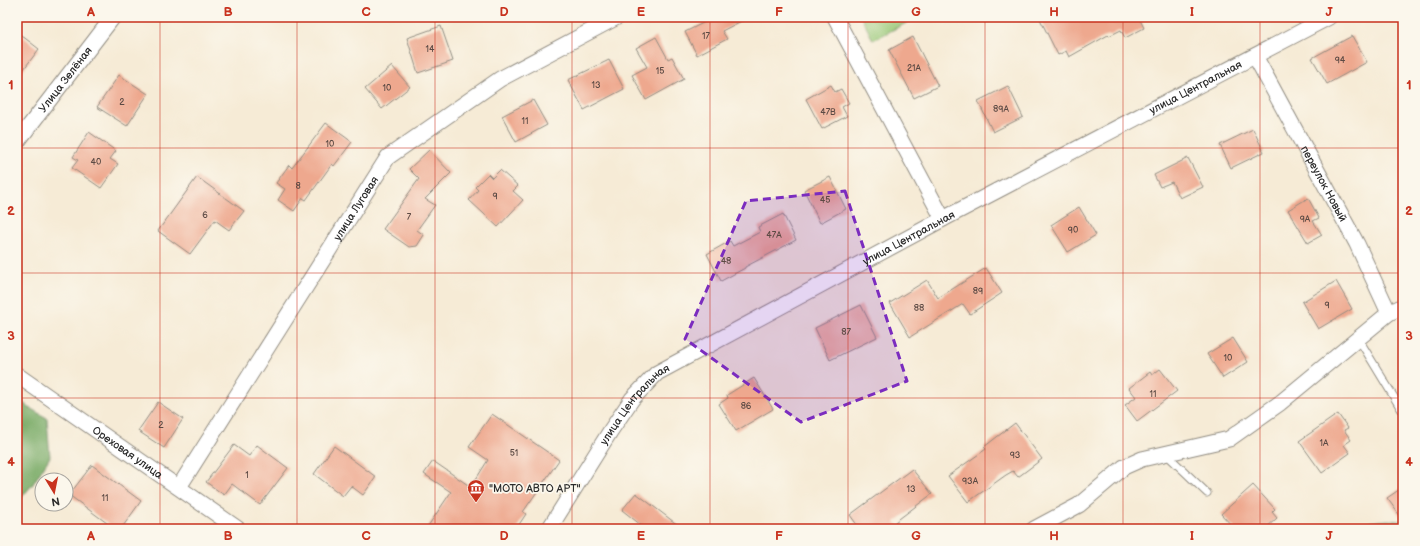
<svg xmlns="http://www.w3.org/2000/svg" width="1420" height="546" font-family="'Balsamiq Sans',sans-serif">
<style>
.green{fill:#99c877;stroke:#627a51}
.forest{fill:#7aac68;stroke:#526c4a}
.building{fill:#eea88e}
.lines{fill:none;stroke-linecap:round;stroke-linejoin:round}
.service-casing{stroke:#908b80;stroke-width:9}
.minor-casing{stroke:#908b80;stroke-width:17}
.service{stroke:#fff;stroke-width:7}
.minor{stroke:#fff;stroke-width:15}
.marked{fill:#7b2cbf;fill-opacity:0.2;stroke:#7b2cbf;stroke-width:3;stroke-dasharray:8 5;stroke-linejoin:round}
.grid{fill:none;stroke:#c8321e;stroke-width:1;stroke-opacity:0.55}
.labels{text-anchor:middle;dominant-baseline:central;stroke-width:3.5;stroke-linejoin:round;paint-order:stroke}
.number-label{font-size:9px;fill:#5c4a44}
.street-label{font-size:11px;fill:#2b2b2b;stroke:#fbf7ec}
.poi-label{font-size:11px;fill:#2b2b2b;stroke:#fbf7ec;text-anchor:start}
.neatline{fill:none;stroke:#c8321e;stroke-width:1.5}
.grid-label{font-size:13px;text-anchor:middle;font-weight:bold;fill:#c8321e}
</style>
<rect width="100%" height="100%" fill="#fbf7ec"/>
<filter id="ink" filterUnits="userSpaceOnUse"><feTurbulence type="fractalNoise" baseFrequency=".025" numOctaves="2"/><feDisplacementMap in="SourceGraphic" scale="8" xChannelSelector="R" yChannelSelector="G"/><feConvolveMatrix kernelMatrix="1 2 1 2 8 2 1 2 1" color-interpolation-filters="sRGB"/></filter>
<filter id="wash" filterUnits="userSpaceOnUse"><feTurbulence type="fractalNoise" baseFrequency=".012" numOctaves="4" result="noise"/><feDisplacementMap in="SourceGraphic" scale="16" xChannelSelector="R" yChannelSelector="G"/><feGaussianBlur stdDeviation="0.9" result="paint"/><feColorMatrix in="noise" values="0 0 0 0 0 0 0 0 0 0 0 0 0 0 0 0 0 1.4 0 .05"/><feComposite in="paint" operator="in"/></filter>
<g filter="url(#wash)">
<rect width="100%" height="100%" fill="#f6ebd6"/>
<path class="green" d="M861 17H918L873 40Z"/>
<path class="forest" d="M17 397 28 407 47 418 50 457 33 484 17 503Z
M1388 520 1403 521V529H1353L1362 523Z"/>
<g id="blocks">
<path class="building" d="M702 17H749L722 31 727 39 697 55 685 32 705 22Z
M1039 17H1145L1140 20 1144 28 1125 38 1121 30 1109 36 1108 35 1069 57 1066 51 1058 55Z
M441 26 453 61 418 73 407 38Z
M17 32 39 49 17 78Z
M1352 36 1367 62 1327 84 1312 58Z
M656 37 668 59 672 57 684 79 646 100 632 75 647 67 636 48Z
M913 37 938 86 914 98 889 50Z
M609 60 624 89 584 110 568 80Z
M392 66 410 87 382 109 365 89Z
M119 75 148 94 127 126 97 107Z
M831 85 835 92 841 89 849 103 842 107 847 116 822 129 806 99Z
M1008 86 1023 117 993 132 978 101Z
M533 100 547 125 516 142 502 116Z
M326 123 352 142 334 166 332 164 306 200 303 198 294 211 278 200 285 189 276 183 289 165 292 168Z
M1253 129 1264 152 1231 168 1220 145Z
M89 132 116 151 110 159 118 164 101 188 72 168 78 160 73 157Z
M429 150 451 173 425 199 435 205 417 230 424 235 417 246 409 247 383 229 419 179 409 169Z
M1188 158 1203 187 1180 198 1172 182 1160 187 1154 175Z
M500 170 518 186 513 191 523 200 498 227 469 200 478 190 475 187 488 174 492 178Z
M197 177 244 211 229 230 215 220 190 254 158 231Z
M830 177 846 209 820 223 804 190Z
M1308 198 1319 218 1313 221 1322 235 1308 243 1288 210Z
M1079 207 1096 235 1068 252 1051 225Z
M783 214 796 240 745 267V268L721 281 707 254 730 241 733 246 760 232 758 227Z
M986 268 1002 293 970 314 963 304 910 337 890 303 927 280 938 298Z
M1336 281 1352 309 1318 329 1302 302Z
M861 305 877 337 830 360 815 328Z
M1233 338 1248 362 1223 378 1207 354Z
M1160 369 1177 391 1137 421 1125 405 1136 397 1129 388 1150 372 1152 375Z
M754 378 773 409 736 431 719 404 728 398 727 395Z
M158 402 183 419 164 448 138 431Z
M492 414 559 460 523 512 526 514 516 529H426L451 492 424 474 433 461 471 487 488 460 469 447Z
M1338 414 1348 428 1344 430 1351 440 1344 445 1350 453 1322 473 1299 441Z
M1015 423 1042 459 1018 477 1013 471 1006 475 968 502 948 476 986 449 984 447Z
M234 445 249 456 257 445 288 468 260 505 232 484 224 495 206 482Z
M334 446 376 477 363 495 351 486 343 496 314 474Z
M92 465 141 501 121 529H115L69 495Z
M912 469 932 494 895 522 901 529H860L850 515Z
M1253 485 1275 509 1272 512 1277 518 1265 529H1235L1221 514Z
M1403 487V520L1387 498Z
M636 493 683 529H646L622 510Z"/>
</g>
</g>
<g filter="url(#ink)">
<use href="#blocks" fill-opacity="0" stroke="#908b80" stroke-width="1"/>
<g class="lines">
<g class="service-casing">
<path id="service" d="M1358 338 1403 412
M1165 453 1207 493"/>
</g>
<g class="minor-casing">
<g id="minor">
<path d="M835 17 943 219"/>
<path id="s1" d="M1255 56 1357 244 1389 313"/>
<path id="s2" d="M17 142 113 17"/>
<path id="s3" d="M17 375 238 529"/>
<path id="s4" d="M179 487 388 157 500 79 617 17"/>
<path id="s5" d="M549 529 611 430 632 399 657 373 943 219 1329 17"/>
<path d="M1034 529 1079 505 1124 467 1142 459 1229 439 1280 403 1389 313 1403 306"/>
</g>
</g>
<use href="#service" class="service"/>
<use href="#minor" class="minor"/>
</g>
</g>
<path class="marked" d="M845 191 907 381 801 422 685 339 746 201Z"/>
<path class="grid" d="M160 17V529M297 17V529M435 17V529M572 17V529M710 17V529M848 17V529M985 17V529M1123 17V529M1260 17V529M17 148H1403M17 273H1403M17 398H1403"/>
<defs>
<g id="museum-pin" transform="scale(0.9)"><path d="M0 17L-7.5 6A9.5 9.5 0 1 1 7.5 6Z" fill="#c8321e" stroke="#fbf7ec"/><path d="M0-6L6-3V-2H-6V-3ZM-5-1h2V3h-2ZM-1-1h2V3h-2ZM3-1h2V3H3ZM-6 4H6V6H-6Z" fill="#fff"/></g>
</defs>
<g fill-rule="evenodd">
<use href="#museum-pin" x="476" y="488"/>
</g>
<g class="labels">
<g class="number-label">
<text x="706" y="36">17</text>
<text x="430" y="49">14</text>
<text x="1340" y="60">94</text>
<text x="914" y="68">21А</text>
<text x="660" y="71">15</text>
<text x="596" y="85">13</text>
<text x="387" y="88">10</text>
<text x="122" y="102">2</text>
<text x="1001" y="109">89А</text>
<text x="828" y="112">47В</text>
<text x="525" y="121">11</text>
<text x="330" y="144">10</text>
<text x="96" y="162">40</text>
<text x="298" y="186">8</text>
<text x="495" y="196">9</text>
<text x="825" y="200">45</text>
<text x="205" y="215">6</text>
<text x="409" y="217">7</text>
<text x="1305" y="219">9А</text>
<text x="1073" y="230">90</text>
<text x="774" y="235">47А</text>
<text x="726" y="261">48</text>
<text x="978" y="291">89</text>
<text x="1327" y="305">9</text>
<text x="919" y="308">88</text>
<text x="846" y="332">87</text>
<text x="1228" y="358">10</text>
<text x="1153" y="394">11</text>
<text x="746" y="406">86</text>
<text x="161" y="425">2</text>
<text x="1324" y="443">1А</text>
<text x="514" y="453">51</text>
<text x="1015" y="455">93</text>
<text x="247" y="475">1</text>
<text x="970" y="481">93А</text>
<text x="911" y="489">13</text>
<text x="105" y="498">11</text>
</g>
<g class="street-label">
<text stroke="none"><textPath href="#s2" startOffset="79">Улица Зелёная</textPath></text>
<text stroke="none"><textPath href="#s5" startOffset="800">улица Центральная</textPath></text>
<text stroke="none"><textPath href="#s1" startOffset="145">переулок Новый</textPath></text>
<text stroke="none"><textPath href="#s4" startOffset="330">улица Луговая</textPath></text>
<text stroke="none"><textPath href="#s5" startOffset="476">улица Центральная</textPath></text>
<text stroke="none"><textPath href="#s5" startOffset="152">улица Центральная</textPath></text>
<text stroke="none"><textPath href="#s3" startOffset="135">Ореховая улица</textPath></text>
</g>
<g class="poi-label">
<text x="489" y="488">"МОТО АВТО АРТ"</text>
</g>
</g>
<rect width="1420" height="546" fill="none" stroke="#fbf7ec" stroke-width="44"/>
<g transform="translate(54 492) rotate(170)"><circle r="19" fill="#fbf7ec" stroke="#a8a59f"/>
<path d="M0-3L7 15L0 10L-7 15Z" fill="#c8321e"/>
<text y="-6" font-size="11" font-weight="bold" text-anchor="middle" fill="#2b2b2b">N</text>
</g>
<rect x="22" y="22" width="1376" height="502" class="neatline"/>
<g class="grid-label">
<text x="91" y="16">A</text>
<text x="228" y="16">B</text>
<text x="366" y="16">C</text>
<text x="504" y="16">D</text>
<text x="641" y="16">E</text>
<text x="779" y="16">F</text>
<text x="916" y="16">G</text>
<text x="1054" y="16">H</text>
<text x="1192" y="16">I</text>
<text x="1329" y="16">J</text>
<text x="11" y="89">1</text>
<text x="1409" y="89">1</text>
<text x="11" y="215">2</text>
<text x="1409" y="215">2</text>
<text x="11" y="340">3</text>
<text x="1409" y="340">3</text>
<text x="11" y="466">4</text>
<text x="1409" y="466">4</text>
<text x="91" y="540">A</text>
<text x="228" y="540">B</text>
<text x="366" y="540">C</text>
<text x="504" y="540">D</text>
<text x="641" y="540">E</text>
<text x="779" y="540">F</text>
<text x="916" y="540">G</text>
<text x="1054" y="540">H</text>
<text x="1192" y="540">I</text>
<text x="1329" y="540">J</text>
</g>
</svg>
